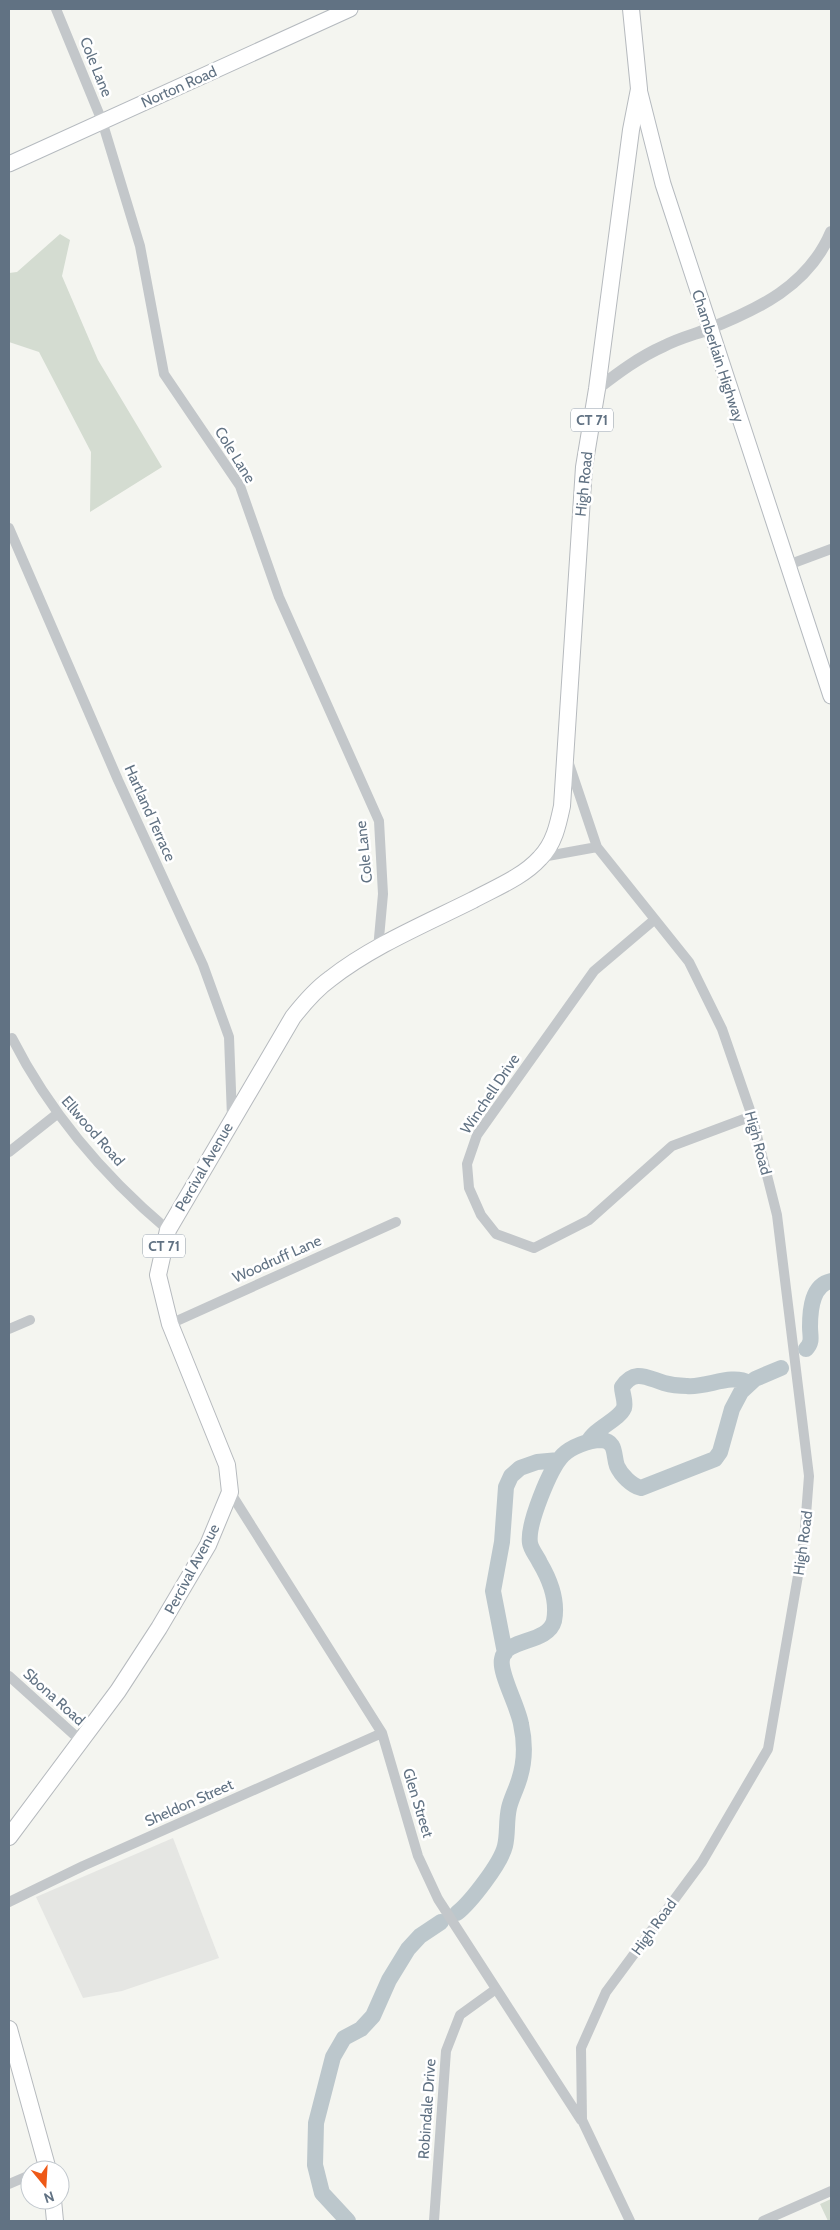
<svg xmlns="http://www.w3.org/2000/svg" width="840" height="2230" font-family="Cabin,sans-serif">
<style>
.built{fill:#e5e6e3}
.green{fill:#d4dcd1}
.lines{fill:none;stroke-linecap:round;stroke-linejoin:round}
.river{stroke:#bcc7cc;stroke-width:16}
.secondary-casing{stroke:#b5babf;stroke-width:17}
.primary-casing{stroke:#b6babe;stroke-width:18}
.minor{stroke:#c3c7ca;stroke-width:10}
.tertiary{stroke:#c3c7ca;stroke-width:12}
.secondary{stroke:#fff;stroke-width:15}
.primary{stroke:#fff;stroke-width:16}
.labels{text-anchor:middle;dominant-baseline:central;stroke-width:5;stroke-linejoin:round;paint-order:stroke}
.shield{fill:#fff;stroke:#909ca8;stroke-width:1}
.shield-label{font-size:14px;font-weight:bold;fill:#617283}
.street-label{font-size:15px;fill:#617283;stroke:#fff}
</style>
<rect width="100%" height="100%" fill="#f4f5f0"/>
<path class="built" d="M173 1838 219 1958 122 1991 83 1998 36 1897Z"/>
<path class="green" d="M60 234 70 240 62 276 98 360 162 467 90 512 91 452 39 352 9 342V273L17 272Z
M831 2199V2221H828L820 2204Z"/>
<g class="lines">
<path class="river" d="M806 1349C813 1342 810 1336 810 1327 810 1309 812 1285 831 1281
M588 1442C595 1428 619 1420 624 1408 626 1401 622 1394 622 1387 635 1368 647 1378 664 1383 671 1385 679 1386 687 1386 707 1388 731 1373 749 1383
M505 1653 493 1591 502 1542 506 1487 511 1476 520 1468 537 1462 559 1460
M457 1913C471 1902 501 1863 505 1846 508 1834 506 1821 509 1808 511 1799 516 1790 519 1780 525 1762 525 1742 521 1724 518 1706 499 1673 502 1659 505 1638 548 1644 554 1621 558 1601 550 1580 540 1563 537 1556 531 1550 530 1543 527 1525 550 1468 563 1455 571 1447 589 1440 601 1440 617 1441 613 1455 617 1466 621 1475 632 1486 641 1488L715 1459 720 1452 732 1409 741 1392 755 1379 781 1368
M348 2221 322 2193 315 2165 316 2123 333 2057 344 2038 361 2029 373 2016 389 1980 408 1949 420 1936 441 1922"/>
<g class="secondary-casing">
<path id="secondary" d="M639 89 663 184 831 696
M9 164 350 9"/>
</g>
<g class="primary-casing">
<path id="primary" d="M9 1837 118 1691 159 1628 208 1545 230 1492 227 1465 170 1324 158 1275 168 1230 293 1017C304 1003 316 989 330 979 372 946 425 924 473 900 495 888 523 877 540 858 554 844 558 825 562 806L584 467 597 389 631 130 639 89 631 9
M9 2029 48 2170
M53 2200 55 2221"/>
</g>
<path class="minor" d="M56 9 102 121 140 246 164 374 240 486 279 597 379 821 383 894 378 949
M9 528 118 780 203 965 229 1037 232 1117
M788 565 831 549
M568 761 597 847 689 962 722 1029 752 1116 777 1215 809 1476 804 1541 768 1749 702 1862 606 1992 581 2048 582 2120 630 2221
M542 857 597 847
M654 920 594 971 477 1135 467 1164 469 1188 481 1215 496 1234 534 1248 589 1220 672 1146 752 1116
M12 1038C50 1113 104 1176 168 1230
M9 1152 57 1114
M170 1324 396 1222
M9 1329 30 1320
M230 1492 382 1733 418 1856 438 1899 581 2120
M9 1676 80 1740
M9 1902 83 1866 382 1733
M9 2184 30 2175
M434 2221 446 2051 460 2015 496 1989
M763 2221 831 2191"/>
<path class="tertiary" d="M597 389C618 373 639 357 664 346 677 339 692 335 706 330 759 309 808 286 831 232"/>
<use href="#secondary" class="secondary"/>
<use href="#primary" class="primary"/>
</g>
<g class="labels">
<g class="shield">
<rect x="571" y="408.5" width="42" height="23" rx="4"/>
<rect x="143" y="1234.5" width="42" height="23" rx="4"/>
</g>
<g class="shield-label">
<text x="592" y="420">CT 71</text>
<text x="164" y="1246">CT 71</text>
</g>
<g class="street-label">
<text transform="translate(96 67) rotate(68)">Cole Lane</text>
<text transform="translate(179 87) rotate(-24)">Norton Road</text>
<text transform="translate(718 356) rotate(72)">Chamberlain Highway</text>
<text transform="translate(235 455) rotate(58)">Cole Lane</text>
<text transform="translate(584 484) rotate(-84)">High Road</text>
<text transform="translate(150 813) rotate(66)">Hartland Terrace</text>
<text transform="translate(364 852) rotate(-96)">Cole Lane</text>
<text transform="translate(490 1094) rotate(-56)">Winchell Drive</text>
<text transform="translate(93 1131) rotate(49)">Ellwood Road</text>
<text transform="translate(758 1143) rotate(75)">High Road</text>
<text transform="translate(204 1167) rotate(-60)">Percival Avenue</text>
<text transform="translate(277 1259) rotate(-24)">Woodruff Lane</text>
<text transform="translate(803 1543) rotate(-82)">High Road</text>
<text transform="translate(192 1569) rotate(-62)">Percival Avenue</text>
<text transform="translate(54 1697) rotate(42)">Sbona Road</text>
<text transform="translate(189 1803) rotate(-24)">Sheldon Street</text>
<text transform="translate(418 1803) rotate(73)">Glen Street</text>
<text transform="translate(654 1927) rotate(-54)">High Road</text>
<text transform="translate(427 2109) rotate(-86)">Robindale Drive</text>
</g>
</g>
<rect width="840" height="2230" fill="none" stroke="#617283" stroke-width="20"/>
<g transform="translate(45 2185) rotate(162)"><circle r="24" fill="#ffffff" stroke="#c0c7cd"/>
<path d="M0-4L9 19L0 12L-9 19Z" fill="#ee5917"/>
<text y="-8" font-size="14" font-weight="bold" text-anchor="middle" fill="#617283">N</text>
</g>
</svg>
